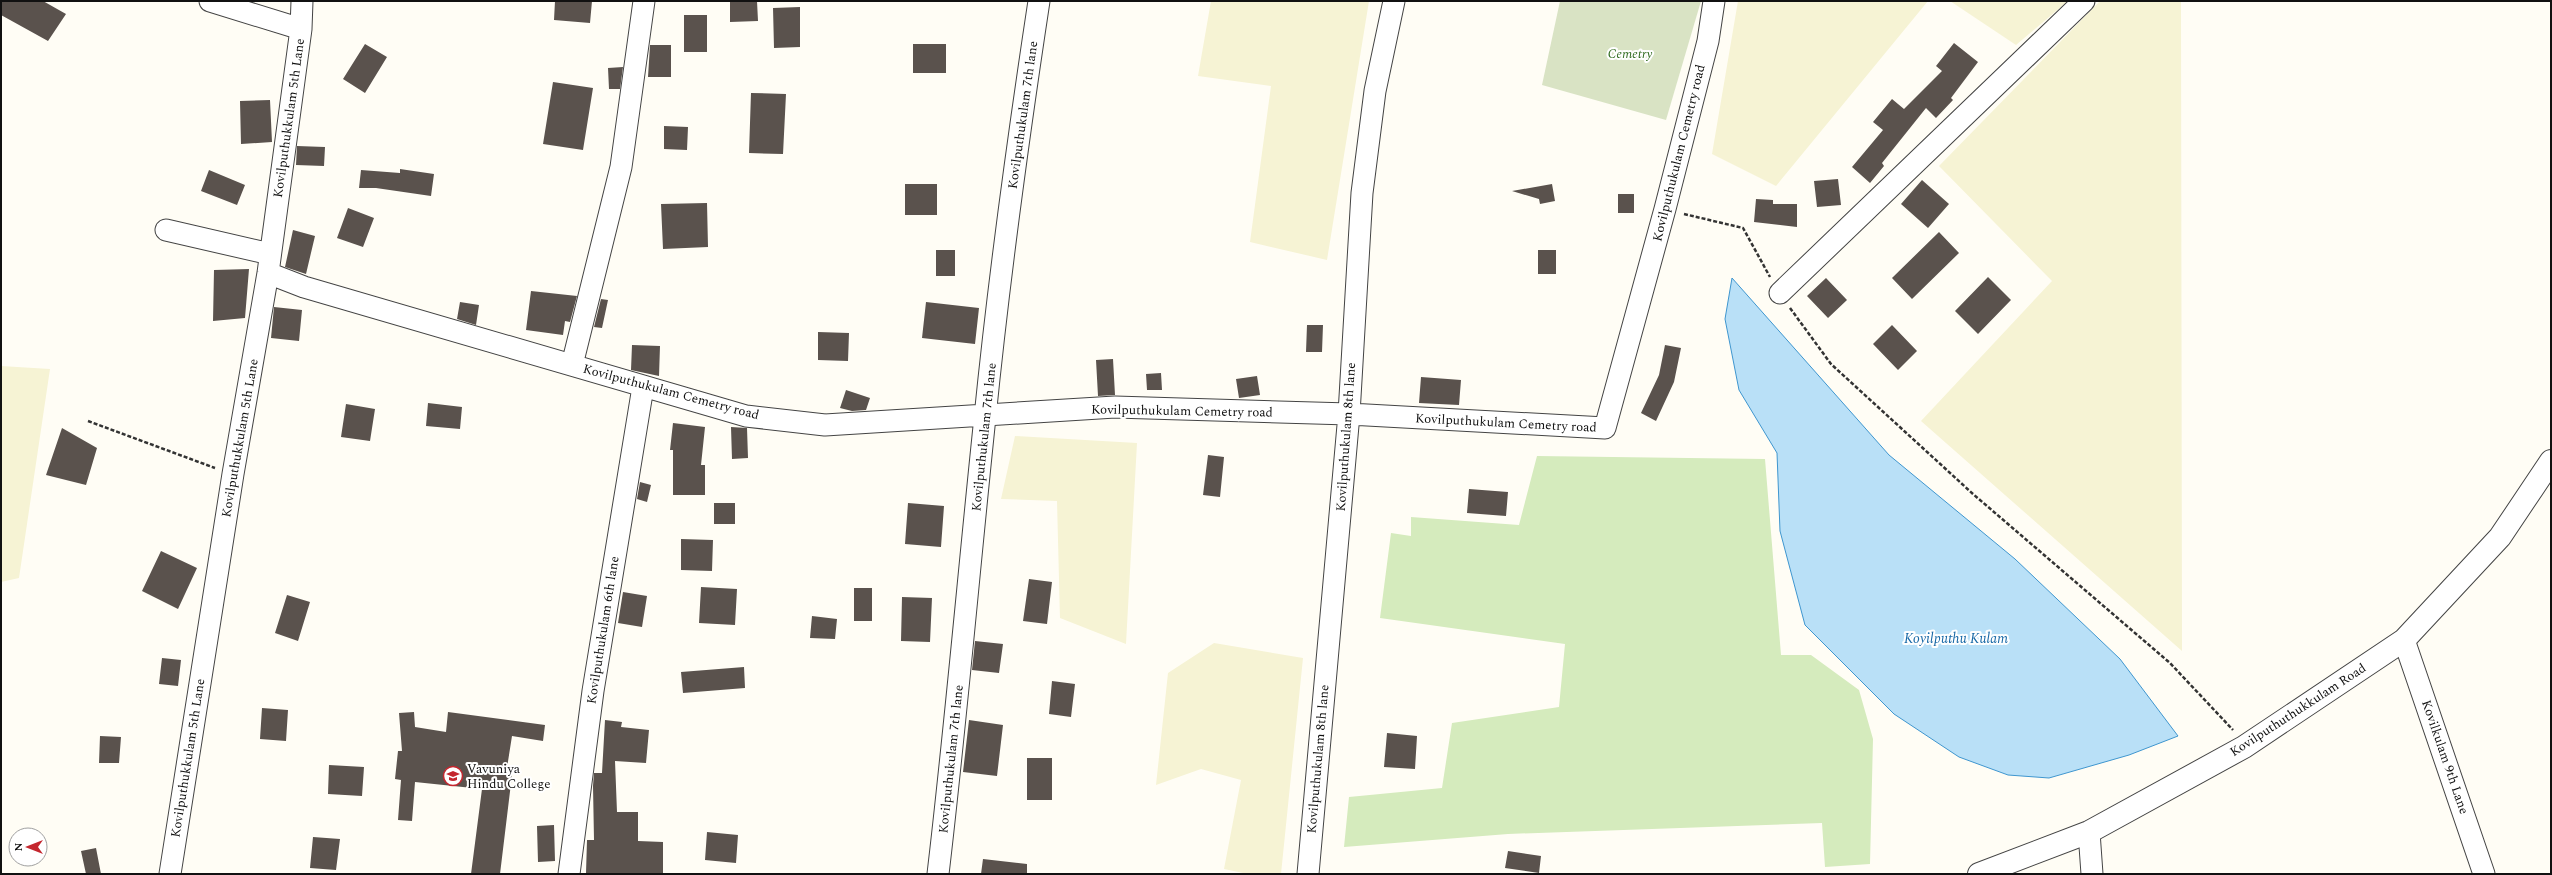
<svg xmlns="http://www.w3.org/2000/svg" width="2552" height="875" font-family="Spectral,serif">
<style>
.farmland{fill:#f6f3d4}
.green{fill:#d5ebbd}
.cemetery{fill:#d9e3c4}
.water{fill:#b9e0f7;stroke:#3f96cf}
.building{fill:#5a524d}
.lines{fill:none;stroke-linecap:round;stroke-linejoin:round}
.minor-casing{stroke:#444;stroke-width:23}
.tertiary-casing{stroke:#444;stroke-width:24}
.path{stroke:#333;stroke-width:2.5;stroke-dasharray:4 2;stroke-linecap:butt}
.minor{stroke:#fff;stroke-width:21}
.tertiary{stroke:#fff;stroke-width:22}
.labels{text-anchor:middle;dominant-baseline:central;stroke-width:4;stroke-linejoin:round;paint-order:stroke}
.park-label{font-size:13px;font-style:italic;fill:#2f6b1f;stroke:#fff}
.street-label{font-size:13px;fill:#111;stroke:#fff}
.poi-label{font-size:13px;fill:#111;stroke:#fff;text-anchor:start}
.water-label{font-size:14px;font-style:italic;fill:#1768a6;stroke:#fff}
</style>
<rect width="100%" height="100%" fill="#fffdf5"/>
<path class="farmland" d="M1211 1H1369L1327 260 1250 242 1271 86 1198 76Z
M1738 1H1928L1776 186 1712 154Z
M1950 1H2068L2016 45Z
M2100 1H2181L2182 651 1921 421 2052 281 1939 166Z
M1 366 50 369 19 578 1 582Z
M1015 436 1137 443 1126 644 1060 618 1057 501 1001 499Z
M1214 643 1303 658 1281 874H1248L1224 869 1241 780 1201 769 1156 785 1168 673Z"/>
<path class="green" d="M1537 456 1765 459 1781 655H1811L1859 690 1873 739 1870 864 1825 867 1822 823 1508 834 1344 847 1349 797 1442 788 1452 723 1559 707 1565 644 1380 618 1391 533 1411 536V517L1519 525Z"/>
<path class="cemetery" d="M1560 1H1701L1666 120 1542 85Z"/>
<path class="water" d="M1732 278 1889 455 2015 559 2120 659 2178 736 2129 755 2049 778 2008 775 1959 757 1894 714 1805 625 1780 531 1777 453 1739 390 1725 319Z"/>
<path class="building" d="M1 1H43L66 14 48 41 1 15Z
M555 1H592L590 23 554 20Z
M730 1H757L758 21 730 22Z
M800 7V47L774 48 773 8Z
M684 15H707V52H684Z
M1954 43 1978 62 1951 98 1953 100 1936 118 1926 108 1882 163 1884 166 1870 183 1852 167 1883 130 1873 122 1892 99 1904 109 1942 71 1936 66Z
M365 44 387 57 365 93 343 79Z
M913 44H946V73H913Z
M650 45H671V77H648Z
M623 67 620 89H609L608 68Z
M553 82 593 88 583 150 543 144Z
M751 93 786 94 783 154 749 153Z
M270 100 272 142 241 144 240 101Z
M664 126 688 127 687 150 664 149Z
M297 146 325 147 324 166 296 165Z
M400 169 434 174 431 196 376 188H359L361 170 400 173Z
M209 170 245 185 237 205 201 191Z
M1838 179 1841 205 1817 207 1814 181Z
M1922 180 1949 204 1928 228 1901 204Z
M905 184H937V215H905Z
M1552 184 1555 201 1540 204 1539 199 1512 191Z
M1618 194H1634V213H1618Z
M1756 199 1773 200V204H1797V227L1754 222Z
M707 203 708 247 663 249 661 204Z
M348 208 374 218 363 247 337 238Z
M293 230 315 236 306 274 285 267Z
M1939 232 1959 253 1912 299 1892 278Z
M936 250H955V276H936Z
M1538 250H1556V274H1538Z
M249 269 245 318 213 321 214 270Z
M1988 277 2011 300 1978 334 1955 311Z
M1826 278 1847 300 1828 318 1807 296Z
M531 291 577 296 570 322 565 321 563 335 526 330Z
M601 299 608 300 602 328 594 327Z
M460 302 479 305 476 325 457 319Z
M926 302 979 308 975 344 922 338Z
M274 307 302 310 299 341 271 338Z
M1307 325H1323L1322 352H1306Z
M1892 325 1917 351 1898 370 1873 344Z
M818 332 849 333 848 361 818 360Z
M632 345 660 346 659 376 631 370Z
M1665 345 1681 348 1674 382 1656 421 1641 413 1659 375Z
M1113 359 1115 395 1098 396 1096 360Z
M1161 373 1162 390H1147L1146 374Z
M1257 376 1260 395 1239 398 1236 379Z
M1421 377 1461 380 1459 405 1419 403Z
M846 390 870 398 866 410 852 411 840 408Z
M428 403 462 407 460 429 426 426Z
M346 404 375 409 370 441 341 437Z
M673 423 705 427 701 465H705V495H673V450H670Z
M731 427 747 428 748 458 732 459Z
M62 428 97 448 86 485 46 475Z
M1208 455 1224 457 1220 497 1203 495Z
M640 482 651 485 647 502 637 499Z
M1469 489 1508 492 1506 516 1467 513Z
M714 503H735V524H714Z
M908 503 944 506 941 547 905 544Z
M681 539 713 540 712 571 681 570Z
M161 551 197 568 178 609 142 591Z
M1029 579 1052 582 1047 624 1023 621Z
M701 587 737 589 735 625 699 623Z
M854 588H872V621H854Z
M623 592 647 596 642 627 618 623Z
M287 595 310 602 298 641 275 633Z
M902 597 932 598 930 642 901 641Z
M812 616 837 619 835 639 810 638Z
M975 641 1003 644 999 673 972 670Z
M162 658 181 660 178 686 159 684Z
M744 667 745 688 683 693 681 672Z
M1052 681 1075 684 1071 717 1049 714Z
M262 708 288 710 286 741 260 739Z
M414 712 415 727 446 732 448 712 545 725 543 741 512 736 506 774 512 775 500 874H471L482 789 415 782 412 821 398 820 401 780 395 779 398 751H402L399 713Z
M605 720 622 722 621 727 649 730 646 763 615 761 617 812H638V841L663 842V874L586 873 587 840H594L593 786 594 773H602Z
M969 720 1003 725 997 776 963 772Z
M1387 733 1417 736 1415 769 1384 767Z
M100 736 121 737 119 763H99Z
M1027 758H1052V800H1027Z
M329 765 364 767 362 796 328 794Z
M554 825 555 861 538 862 537 826Z
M707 832 738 835 736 863 705 860Z
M313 837 340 839 336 870 310 868Z
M96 848 101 874H86L81 851Z
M1508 851 1541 856 1539 873 1505 868Z
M983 859 1027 864V874H981Z"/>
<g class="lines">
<g class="minor-casing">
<path id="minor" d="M210 1 301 29
M166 230 270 254
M268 273 304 287 746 416 825 425 1115 407 1349 414 1605 428 1665 209 1708 41 1714 1
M1780 293 2084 1
M572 365 621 167 644 1
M2404 640 2484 874
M2089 832 2092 874
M170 874 233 474 268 273 301 29 302 1
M569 874 593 691 643 387
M938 874C956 722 969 569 985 417 999 278 1018 139 1039 1
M1308 874 1349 414 1362 193 1375 91 1394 1"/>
</g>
<g class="tertiary-casing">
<path id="tertiary" d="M1979 874 2089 832 2244 747 2404 640 2500 537 2551 461"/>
</g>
<path class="path" d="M1684 214 1743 228 1770 277
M1790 308 1831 364 1973 494 2170 663 2233 730
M88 421 215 468"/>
<use href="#minor" class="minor"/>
<use href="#tertiary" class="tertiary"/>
</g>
<defs>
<g id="school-ring" transform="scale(1)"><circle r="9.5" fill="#fff" stroke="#c4262e" stroke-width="1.5"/><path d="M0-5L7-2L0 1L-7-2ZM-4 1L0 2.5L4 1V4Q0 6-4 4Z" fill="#c4262e"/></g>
</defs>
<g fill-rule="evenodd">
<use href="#school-ring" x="453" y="776"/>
</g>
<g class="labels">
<g class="park-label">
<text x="1630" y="54">Cemetry</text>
</g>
<g class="street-label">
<text transform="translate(1023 115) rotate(-82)">Kovilputhukulam 7th lane</text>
<text transform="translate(289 118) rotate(-82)">Kovilputhukkulam 5th Lane</text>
<text transform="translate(1679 153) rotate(-76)">Kovilputhukulam Cemetry road</text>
<text transform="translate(671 392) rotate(15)">Kovilputhukulam Cemetry road</text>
<text transform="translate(1182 411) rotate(1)">Kovilputhukulam Cemetry road</text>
<text transform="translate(1506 423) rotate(3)">Kovilputhukulam Cemetry road</text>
<text transform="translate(984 437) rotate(-84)">Kovilputhukulam 7th lane</text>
<text transform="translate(1346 437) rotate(-86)">Kovilputhukulam 8th lane</text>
<text transform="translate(240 438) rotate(-80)">Kovilputhukkulam 5th Lane</text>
<text transform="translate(603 630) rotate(-81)">Kovilputhukulam 6th lane</text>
<text transform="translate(2298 710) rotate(-33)">Kovilputhuthukkulam Road</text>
<text transform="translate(2445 757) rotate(71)">Kovilkulam 9th Lane</text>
<text transform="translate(188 758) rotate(-81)">Kovilputhukkulam 5th Lane</text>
<text transform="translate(951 759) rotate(-84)">Kovilputhukulam 7th lane</text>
<text transform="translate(1318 759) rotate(-85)">Kovilputhukulam 8th lane</text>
</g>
<g class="poi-label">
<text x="467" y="769">Vavuniya<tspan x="467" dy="15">Hindu College</tspan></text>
</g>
<g class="water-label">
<text x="1956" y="638">Koyilputhu Kulam</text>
</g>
</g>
<rect width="2552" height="875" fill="none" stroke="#111111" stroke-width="4"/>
<g transform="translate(28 847) rotate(270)"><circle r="19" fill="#ffffff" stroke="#a0a0a0"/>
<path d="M0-3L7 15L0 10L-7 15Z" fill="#c4262e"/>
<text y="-6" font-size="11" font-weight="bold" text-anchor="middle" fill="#111111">N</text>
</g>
</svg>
